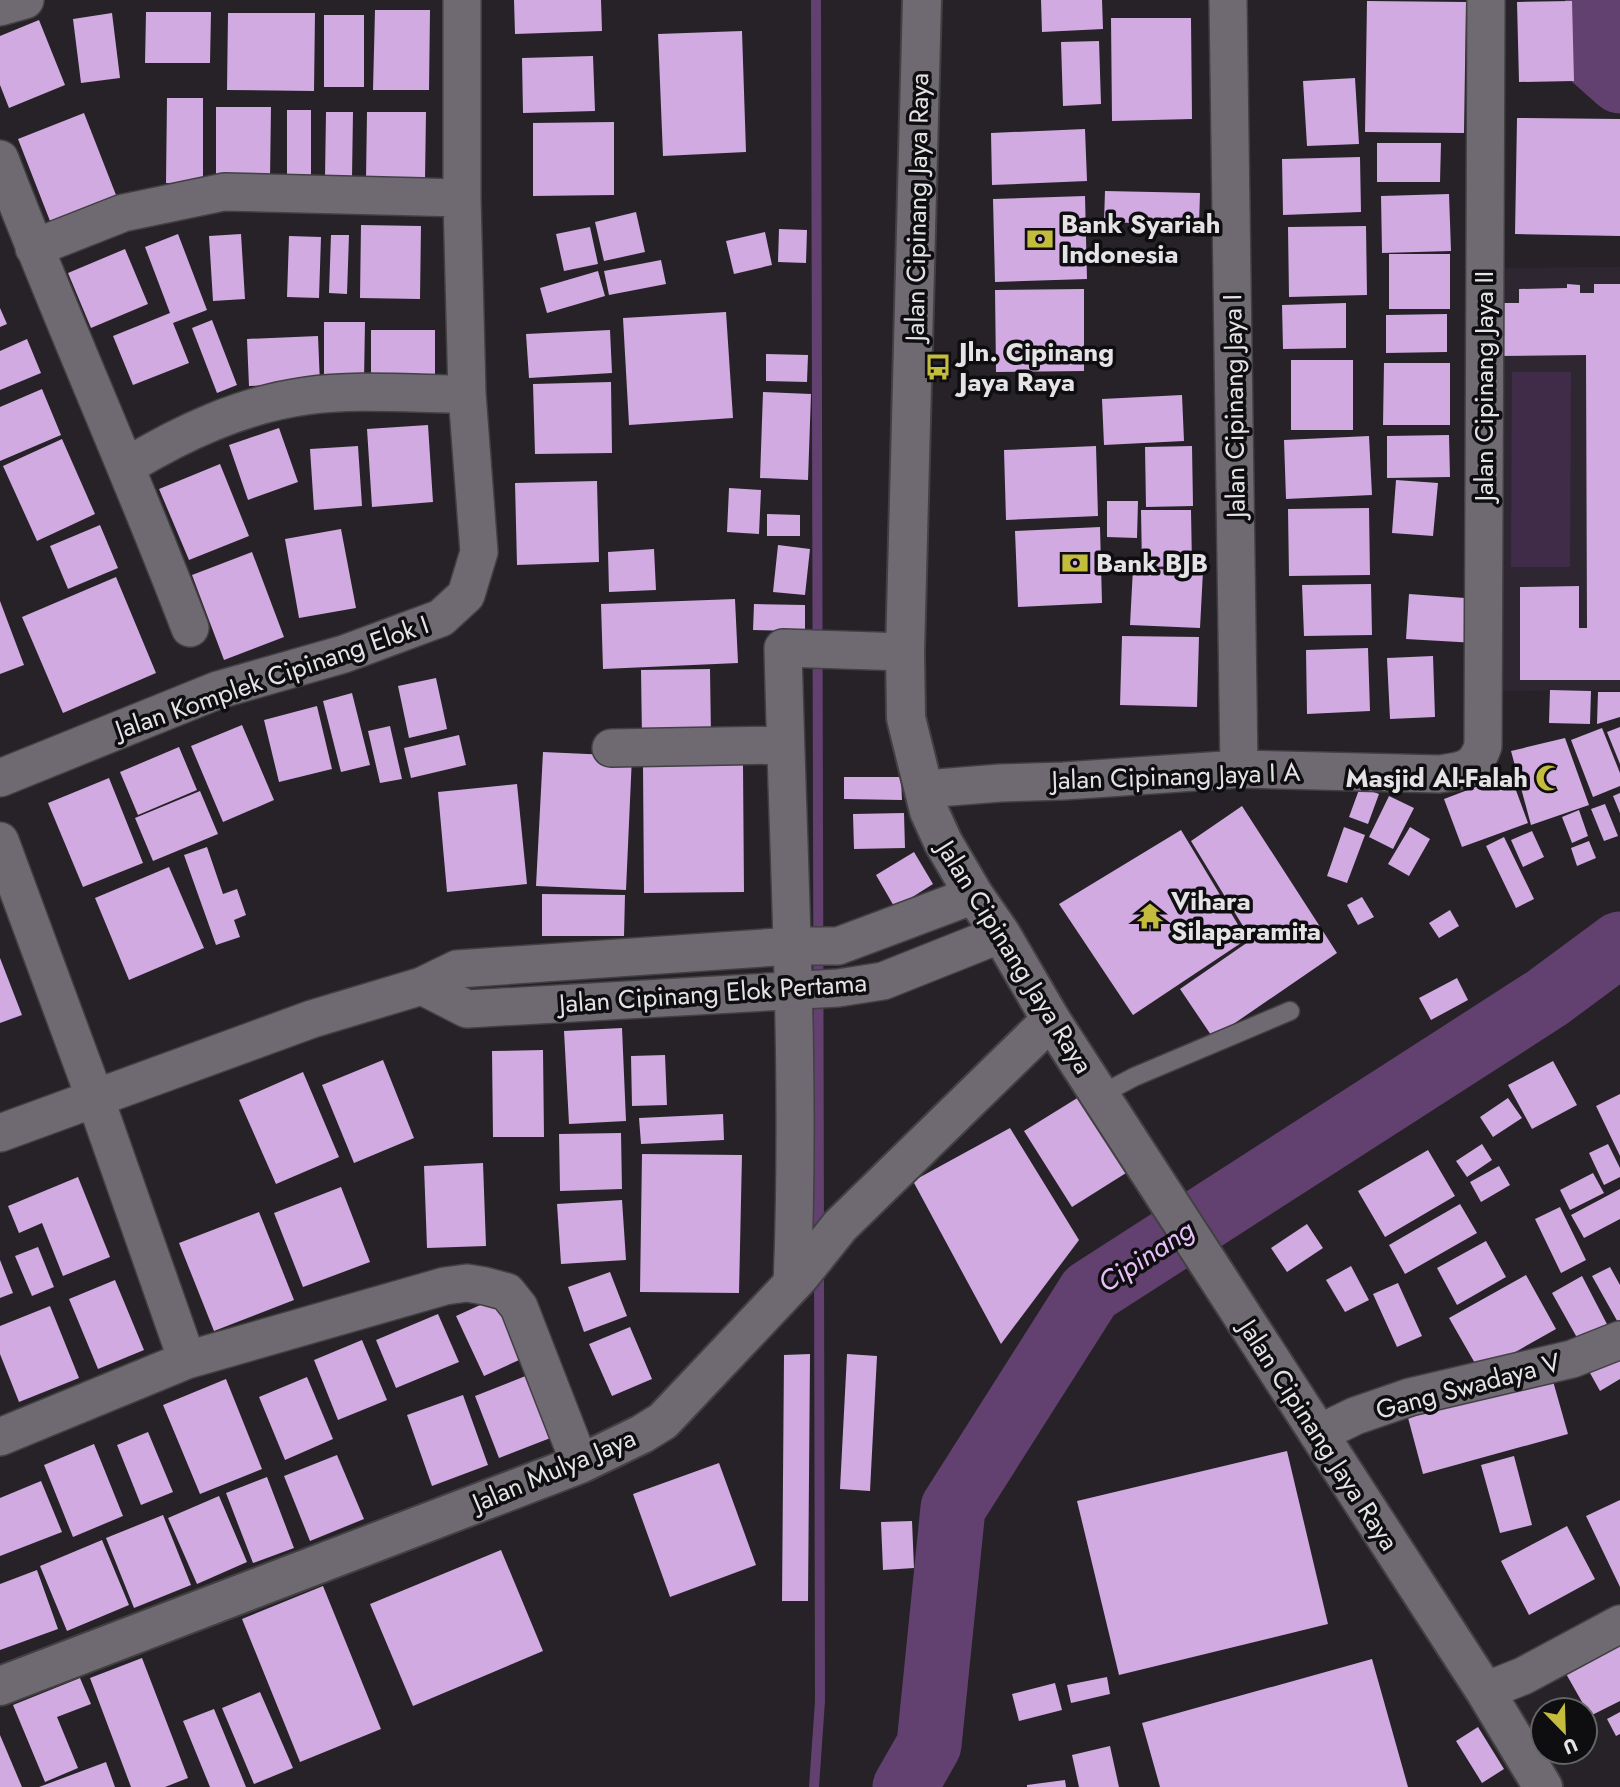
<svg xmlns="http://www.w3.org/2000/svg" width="1620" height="1787" font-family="Jost,sans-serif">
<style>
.built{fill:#2e2732}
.garden{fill:#402c48}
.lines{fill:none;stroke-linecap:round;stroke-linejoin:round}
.stream{stroke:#624070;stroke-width:10}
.river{stroke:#624070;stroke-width:65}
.building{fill:#d0aae1}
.service-casing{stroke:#424043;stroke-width:21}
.minor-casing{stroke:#424043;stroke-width:40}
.tertiary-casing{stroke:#424043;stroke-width:42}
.secondary-casing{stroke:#424043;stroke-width:42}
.service{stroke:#6f6a71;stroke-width:18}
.minor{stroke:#6f6a71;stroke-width:37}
.tertiary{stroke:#6f6a71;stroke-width:38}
.secondary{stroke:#6f6a71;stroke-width:38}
.labels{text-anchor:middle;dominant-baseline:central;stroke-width:7;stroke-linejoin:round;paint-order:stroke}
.street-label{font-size:26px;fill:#e5e3e6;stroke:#0e0d0f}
.poi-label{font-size:26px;font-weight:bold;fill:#e5e3e6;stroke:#0e0d0f;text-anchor:start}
.water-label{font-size:28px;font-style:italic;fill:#e8befa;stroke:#0e0d0f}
</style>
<rect width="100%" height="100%" fill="#262227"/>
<path class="built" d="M1620 267V690L1493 691 1488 268Z"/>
<path class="garden" d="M1512 372H1571L1570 567H1511Z"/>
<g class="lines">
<path class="stream" d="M816 0 819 1233
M814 1787 820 1701 819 1270"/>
<path class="river" d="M1599 0 1585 50 1620 81
M905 1787 929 1745 953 1508 1090 1292 1547 998 1620 944"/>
</g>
<path class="building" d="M514 0H601L602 31 515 34Z
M1041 0H1102L1103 29 1042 32Z
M1367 1 1466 2 1464 133 1365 132Z
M1572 1 1574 81 1519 82 1517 2Z
M375 10H430L429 90H373Z
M146 12H211L210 63H145Z
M112 13 120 78 81 83 73 19Z
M228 13H315L314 91 227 90Z
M324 15H364V87H324Z
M1111 18H1191L1192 119 1112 121Z
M39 20 65 85 9 108 0 85V36Z
M742 31 746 152 663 156 658 34Z
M1099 41 1101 104 1063 106 1061 42Z
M593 56 595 111 523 113 522 58Z
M1355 78 1359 144 1307 146 1303 81Z
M167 98H203V184L166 183Z
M216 107H271L270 180H216Z
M287 110H311V175H287Z
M326 112H353L352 178H325Z
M367 112H426L425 180 366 179Z
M84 113 116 195 50 221 18 139Z
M1517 118 1620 119V236L1515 234Z
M614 122V195L533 196V123Z
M1085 129 1087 181 992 185 991 133Z
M1377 143H1441L1440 182H1377Z
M1360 157 1361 212 1283 215 1282 159Z
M1105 191 1200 193 1199 225 1104 222Z
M1449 194 1451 251 1382 253 1381 196Z
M1085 196 1087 279 995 282 993 199Z
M636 212 645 252 604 261 595 222Z
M361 225 421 226 420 299 360 298Z
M1366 226 1367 295 1289 297 1288 227Z
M590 227 598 264 564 271 556 234Z
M779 229 807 230 806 263 778 262Z
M765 232 772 265 734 274 726 241Z
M178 234 207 310 173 323 189 363 133 385 113 336 170 313 145 247Z
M241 234 245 299 213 301 209 236Z
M331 235H349L347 294 329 293Z
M289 236 321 237 319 298 287 297Z
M125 249 148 304 91 328 68 273Z
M1389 254H1450V309H1389Z
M661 260 666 284 609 295 604 271Z
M598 271 605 296 547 313 540 288Z
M1567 284 1580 285V293H1594V284H1620V680H1520V587L1579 586V628H1587L1586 355 1496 356V303H1519V289L1567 288Z
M1084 289V371L996 372 995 290Z
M1346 303V348L1283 349 1282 305Z
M0 308 7 324 0 327Z
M726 312 733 418 629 425 623 318Z
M1447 314V352L1386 353V315Z
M212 320 237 385 217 393 192 328Z
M324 322H365L364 381H324Z
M371 330H435V383L371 382Z
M610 330 612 373 529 378 526 334Z
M318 336 320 384 249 386 247 339Z
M27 339 41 373 0 390V351Z
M766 354 808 355 807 382 766 381Z
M1291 360H1353V430H1291Z
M1384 363H1450V425H1383Z
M611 382 612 453 535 454 533 384Z
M42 389 61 435 0 461V407Z
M763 392 811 394 808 480 760 478Z
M1182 395 1184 441 1104 445 1102 399Z
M428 425 433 502 372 507 367 429Z
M279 428 298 482 248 500 229 445Z
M1449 435 1450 477 1387 478V436Z
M1369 436 1372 495 1286 499 1284 440Z
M62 439 95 514 37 541 3 466Z
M358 446 362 506 314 510 310 449Z
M1096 446 1098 516 1006 520 1004 450Z
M1192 446 1193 506 1146 507 1145 447Z
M220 464 249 536 189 560 159 489Z
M1396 480 1438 483 1433 536 1392 533Z
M597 481 599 562 517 565 515 483Z
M729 488 761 490 759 534 727 532Z
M1107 501H1138L1137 538 1107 537Z
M1369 508 1370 575 1289 576 1288 509Z
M1141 510H1191L1192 566 1142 567Z
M767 514 800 515V536H767Z
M100 525 118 568 68 589 50 546Z
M1100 527 1102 603 1018 607 1015 531Z
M341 529 356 608 299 618 285 539Z
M778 545 810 549 805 595 773 592Z
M654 549 656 590 609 592 608 552Z
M252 552 284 637 224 660 192 575Z
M1133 568 1203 571 1200 628 1130 625Z
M116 577 156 673 63 713 22 617Z
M1371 584 1372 635 1304 636 1302 585Z
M1409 594 1479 599 1476 643 1406 639Z
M735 599 738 663 603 669 601 604Z
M0 601 24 665 0 674Z
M754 604 805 605V631L753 630Z
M1122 636 1199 637 1197 707 1120 705Z
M1368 648 1370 711 1307 714 1306 650Z
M1433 656 1435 717 1390 719 1387 658Z
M710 669 711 738 642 739 641 670Z
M436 678 447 729 409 738 398 686Z
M1550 690 1591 691 1590 724 1549 723Z
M1598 692H1620V717L1597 724Z
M352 693 370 765 341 772 323 701Z
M317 706 332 769 279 782 264 720Z
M242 725 274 800 223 822 191 746Z
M390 726 402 779 380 783 368 731Z
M1620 727V764L1607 732Z
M1602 728 1620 773V786L1593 797 1571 740Z
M459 735 466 765 411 778 404 748Z
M1565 738 1589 805 1531 825 1511 751Z
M179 747 197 790 138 815 120 772Z
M543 752 632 756 626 890 536 886Z
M743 765 744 892 644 893 643 766Z
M1510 774 1528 823 1462 847 1444 799Z
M844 777H901L902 800 844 799Z
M109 778 143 863 83 887 48 803Z
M517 784 527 884 447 892 438 792Z
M1360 787 1379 794 1368 824 1349 817Z
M200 791 218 834 153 861 135 818Z
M1620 793V813L1613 796Z
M1389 796 1414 808 1393 849 1369 837Z
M1605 804 1618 836 1604 841 1591 809Z
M1242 806 1337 953 1213 1038 1180 989 1248 942 1246 931 1191 841Z
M1579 810 1588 836 1572 843 1562 817Z
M904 813 905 848 854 849 853 814Z
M1344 827 1365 835 1347 883 1327 876Z
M1410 827 1430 839 1409 876 1388 864Z
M1181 830 1240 928 1244 941 1133 1015 1059 904Z
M1532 831 1544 857 1523 867 1511 840Z
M1504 837 1534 899 1516 908 1486 846Z
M1589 841 1596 858 1577 866 1571 848Z
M207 847 223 894 237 889 246 915 234 920 240 937 216 945 184 855Z
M914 852 933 884 895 908 876 875Z
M169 867 204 948 129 980 95 898Z
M542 894 625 895 624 936H542Z
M1362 897 1374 917 1358 925 1347 905Z
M1450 910 1459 926 1439 938 1429 923Z
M0 958 22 1015 0 1023Z
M1457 978 1468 1000 1431 1020 1419 998Z
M622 1028 626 1121 569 1124 564 1031Z
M543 1050 544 1137H493L492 1051Z
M665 1055 667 1105 632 1106 631 1056Z
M383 1060 414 1138 354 1163 322 1085Z
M1553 1061 1577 1105 1532 1129 1508 1085Z
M303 1072 339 1157 276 1184 239 1100Z
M1087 1092 1134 1168 1072 1207 1024 1131Z
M1620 1094V1156L1596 1106Z
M1508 1098 1522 1118 1493 1137 1480 1117Z
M723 1114 724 1140 641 1144 639 1118Z
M1010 1128 1079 1240 1001 1344 913 1181Z
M621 1133 622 1189 560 1191 559 1134Z
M1482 1144 1492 1160 1467 1177 1456 1161Z
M1608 1144 1620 1168V1177L1604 1185 1589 1153Z
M1428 1150 1455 1196 1385 1237 1358 1191Z
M642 1154 742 1155 739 1293 640 1292Z
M483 1163 486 1246 427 1248 424 1166Z
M1499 1166 1510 1185 1481 1202 1470 1182Z
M1593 1173 1604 1193 1570 1210 1560 1190Z
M78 1177 110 1257 63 1276 42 1223 19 1233 8 1206Z
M341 1187 370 1262 303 1287 274 1213Z
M1620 1189V1219L1584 1238 1571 1215Z
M622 1200 626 1260 561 1264 557 1204Z
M1460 1204 1477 1233 1405 1274 1389 1245Z
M1560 1207 1586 1260 1561 1273 1535 1219Z
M259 1212 294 1300 214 1331 179 1243Z
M1307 1224 1323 1248 1287 1272 1271 1248Z
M1486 1241 1506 1277 1457 1305 1437 1268Z
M38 1247 54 1287 32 1296 15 1256Z
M0 1260 13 1293 0 1298Z
M1351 1266 1369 1300 1345 1312 1326 1280Z
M1610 1267 1620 1285V1326L1592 1276Z
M610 1272 627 1316 584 1332 568 1287Z
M1526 1275 1556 1329 1480 1372 1449 1318Z
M1582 1276 1609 1328 1580 1343 1552 1293Z
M115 1280 144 1350 98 1369 69 1299Z
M1398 1283 1422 1336 1397 1347 1373 1294Z
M500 1296 528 1356 484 1376 456 1316Z
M50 1306 79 1378 19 1402 0 1354V1326Z
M438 1314 459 1362 396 1388 376 1340Z
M630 1327 652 1379 612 1396 589 1344Z
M362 1340 387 1400 338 1420 314 1360Z
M1620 1347V1379L1600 1391 1585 1364Z
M810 1354 808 1601H782L784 1355Z
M847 1354 877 1356 870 1491 840 1489Z
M1551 1374 1568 1434 1423 1474 1407 1414Z
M528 1375 553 1437 499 1458 475 1396Z
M307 1377 333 1439 285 1460 259 1397Z
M226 1379 262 1469 200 1494 163 1405Z
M463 1395 488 1465 432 1486 407 1415Z
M148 1432 173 1492 141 1505 117 1445Z
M94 1444 123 1516 73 1537 44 1465Z
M1287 1451 1328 1624 1119 1675 1077 1501Z
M337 1455 364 1519 310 1541 284 1476Z
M1514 1456 1532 1525 1500 1533 1481 1465Z
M719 1463 756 1565 670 1597 633 1494Z
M267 1477 294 1548 253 1563 226 1493Z
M41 1481 62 1532 0 1556V1498Z
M219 1496 247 1562 197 1584 168 1518Z
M1620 1500V1587L1586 1516Z
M163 1515 191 1585 134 1608 106 1538Z
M912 1521 914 1568 883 1570 881 1522Z
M1567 1526 1595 1579 1529 1615 1501 1561Z
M102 1540 129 1605 67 1631 40 1566Z
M501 1550 543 1651 413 1706 370 1604Z
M37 1570 58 1629 0 1650V1584Z
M323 1586 381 1729 300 1762 242 1619Z
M1620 1642V1701L1590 1716 1565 1672Z
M142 1658 188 1778 165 1787H131L90 1678Z
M1372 1659 1408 1787H1160L1142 1723Z
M1107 1677 1110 1694 1071 1703 1067 1685Z
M80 1678 91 1704 57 1717 78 1768 45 1782 13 1705Z
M1055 1683 1062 1710 1019 1721 1012 1694Z
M260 1692 293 1768 254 1784 222 1708Z
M214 1709 246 1787H210L183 1721Z
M1620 1712V1734L1616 1736 1607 1719Z
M1478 1727 1504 1769 1482 1783 1456 1741Z
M0 1735 22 1787H0Z
M1110 1746 1119 1787H1079L1072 1755Z
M106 1762 115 1787H39Z
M1065 1780 1066 1787H1027V1785Z"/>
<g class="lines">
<g class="service-casing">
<path id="service" d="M1100 1095 1134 1077 1290 1011"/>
</g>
<g class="minor-casing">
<path id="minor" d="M1228 0 1239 769
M0 7 25 0
M0 159C60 317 130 470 190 628
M34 248 123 213 224 192 462 198
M127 466C182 433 241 405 306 396 356 389 415 394 467 394
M611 748 785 745
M0 778 218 690 344 654 441 618 466 595 479 552 467 394 462 198V0
M925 789 1000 783 1064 781 1239 769 1439 774C1462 771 1475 770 1483 746L1486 0
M0 841 95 1098 187 1360
M422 986 467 1009 838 988 883 981 1001 934
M0 1133 312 1019 422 986 457 969 792 946H838L974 895
M792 1285C801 1073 788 860 783 648L905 652
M1318 1434 1355 1416 1410 1397 1572 1359 1620 1340
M0 1437 187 1360 445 1286 467 1283 485 1286 507 1292 519 1307 580 1464
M1485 1691 1523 1676 1620 1624"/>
</g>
<g class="tertiary-casing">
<path id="tertiary" d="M0 1686 580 1464 642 1434 663 1421 800 1276 840 1226 1051 1020"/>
</g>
<g class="secondary-casing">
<path id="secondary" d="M922 0 905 652 906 718 929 811 943 842 974 895 1001 934 1051 1020 1485 1691 1543 1787"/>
</g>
<use href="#service" class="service"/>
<use href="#minor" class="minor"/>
<use href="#tertiary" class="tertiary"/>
<use href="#secondary" class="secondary"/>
</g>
<defs>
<g id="bank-bare" transform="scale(2.1)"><path d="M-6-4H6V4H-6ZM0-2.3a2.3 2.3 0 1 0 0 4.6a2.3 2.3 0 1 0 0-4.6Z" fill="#c4bc3d" stroke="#0e0d0f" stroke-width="2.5" paint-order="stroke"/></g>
<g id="bus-bare" transform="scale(2.1)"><path d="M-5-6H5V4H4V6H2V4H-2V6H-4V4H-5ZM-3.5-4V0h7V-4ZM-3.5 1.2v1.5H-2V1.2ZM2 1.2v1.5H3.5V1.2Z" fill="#c4bc3d" stroke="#0e0d0f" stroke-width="2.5" paint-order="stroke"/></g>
<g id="mosque-bare" transform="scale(2.1)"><path d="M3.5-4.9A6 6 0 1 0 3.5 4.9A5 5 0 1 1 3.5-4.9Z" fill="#c4bc3d" stroke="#0e0d0f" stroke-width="2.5" paint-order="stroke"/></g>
<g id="temple-bare" transform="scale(2.1)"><path d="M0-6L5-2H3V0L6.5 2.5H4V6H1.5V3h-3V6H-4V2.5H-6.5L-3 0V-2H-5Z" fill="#c4bc3d" stroke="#0e0d0f" stroke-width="2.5" paint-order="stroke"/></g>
</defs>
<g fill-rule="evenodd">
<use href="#bank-bare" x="1040" y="239"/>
<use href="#bus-bare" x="938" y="367"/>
<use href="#bank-bare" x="1075" y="563"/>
<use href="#mosque-bare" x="1549" y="778"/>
<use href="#temple-bare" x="1150" y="916"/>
</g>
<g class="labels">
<g class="street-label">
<text transform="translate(917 207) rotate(-89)">Jalan Cipinang Jaya Raya</text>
<text transform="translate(1484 386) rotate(-90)">Jalan Cipinang Jaya II</text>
<text transform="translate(1234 406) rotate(-91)">Jalan Cipinang Jaya I</text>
<text transform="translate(272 677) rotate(-19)">Jalan Komplek Cipinang Elok I</text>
<text transform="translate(1176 776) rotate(-2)">Jalan Cipinang Jaya I A</text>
<text transform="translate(1015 957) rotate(58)">Jalan Cipinang Jaya Raya</text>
<text transform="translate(713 993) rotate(-4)">Jalan Cipinang Elok Pertama</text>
<text transform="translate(1468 1386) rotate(-15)">Gang Swadaya V</text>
<text transform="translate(1319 1435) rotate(57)">Jalan Cipinang Jaya Raya</text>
<text transform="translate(554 1470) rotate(-23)">Jalan Mulya Jaya</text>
</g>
<g class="poi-label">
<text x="1061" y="224">Bank Syariah<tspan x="1061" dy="30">Indonesia</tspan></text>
<text x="959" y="352">Jln. Cipinang<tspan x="959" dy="30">Jaya Raya</tspan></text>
<text x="1096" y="563">Bank BJB</text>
<text x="1528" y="778" text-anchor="end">Masjid Al-Falah</text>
<text x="1171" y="901">Vihara<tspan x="1171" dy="30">Silaparamita</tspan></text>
</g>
<g class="water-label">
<text transform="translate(1146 1256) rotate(-33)">Cipinang</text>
</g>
</g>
<g transform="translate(1564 1731) rotate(157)"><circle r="33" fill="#0e0d0f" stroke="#646365" stroke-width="2"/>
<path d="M0-5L12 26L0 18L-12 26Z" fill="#c4bc3d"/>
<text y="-10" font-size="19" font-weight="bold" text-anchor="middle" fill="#e5e3e6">U</text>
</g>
</svg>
